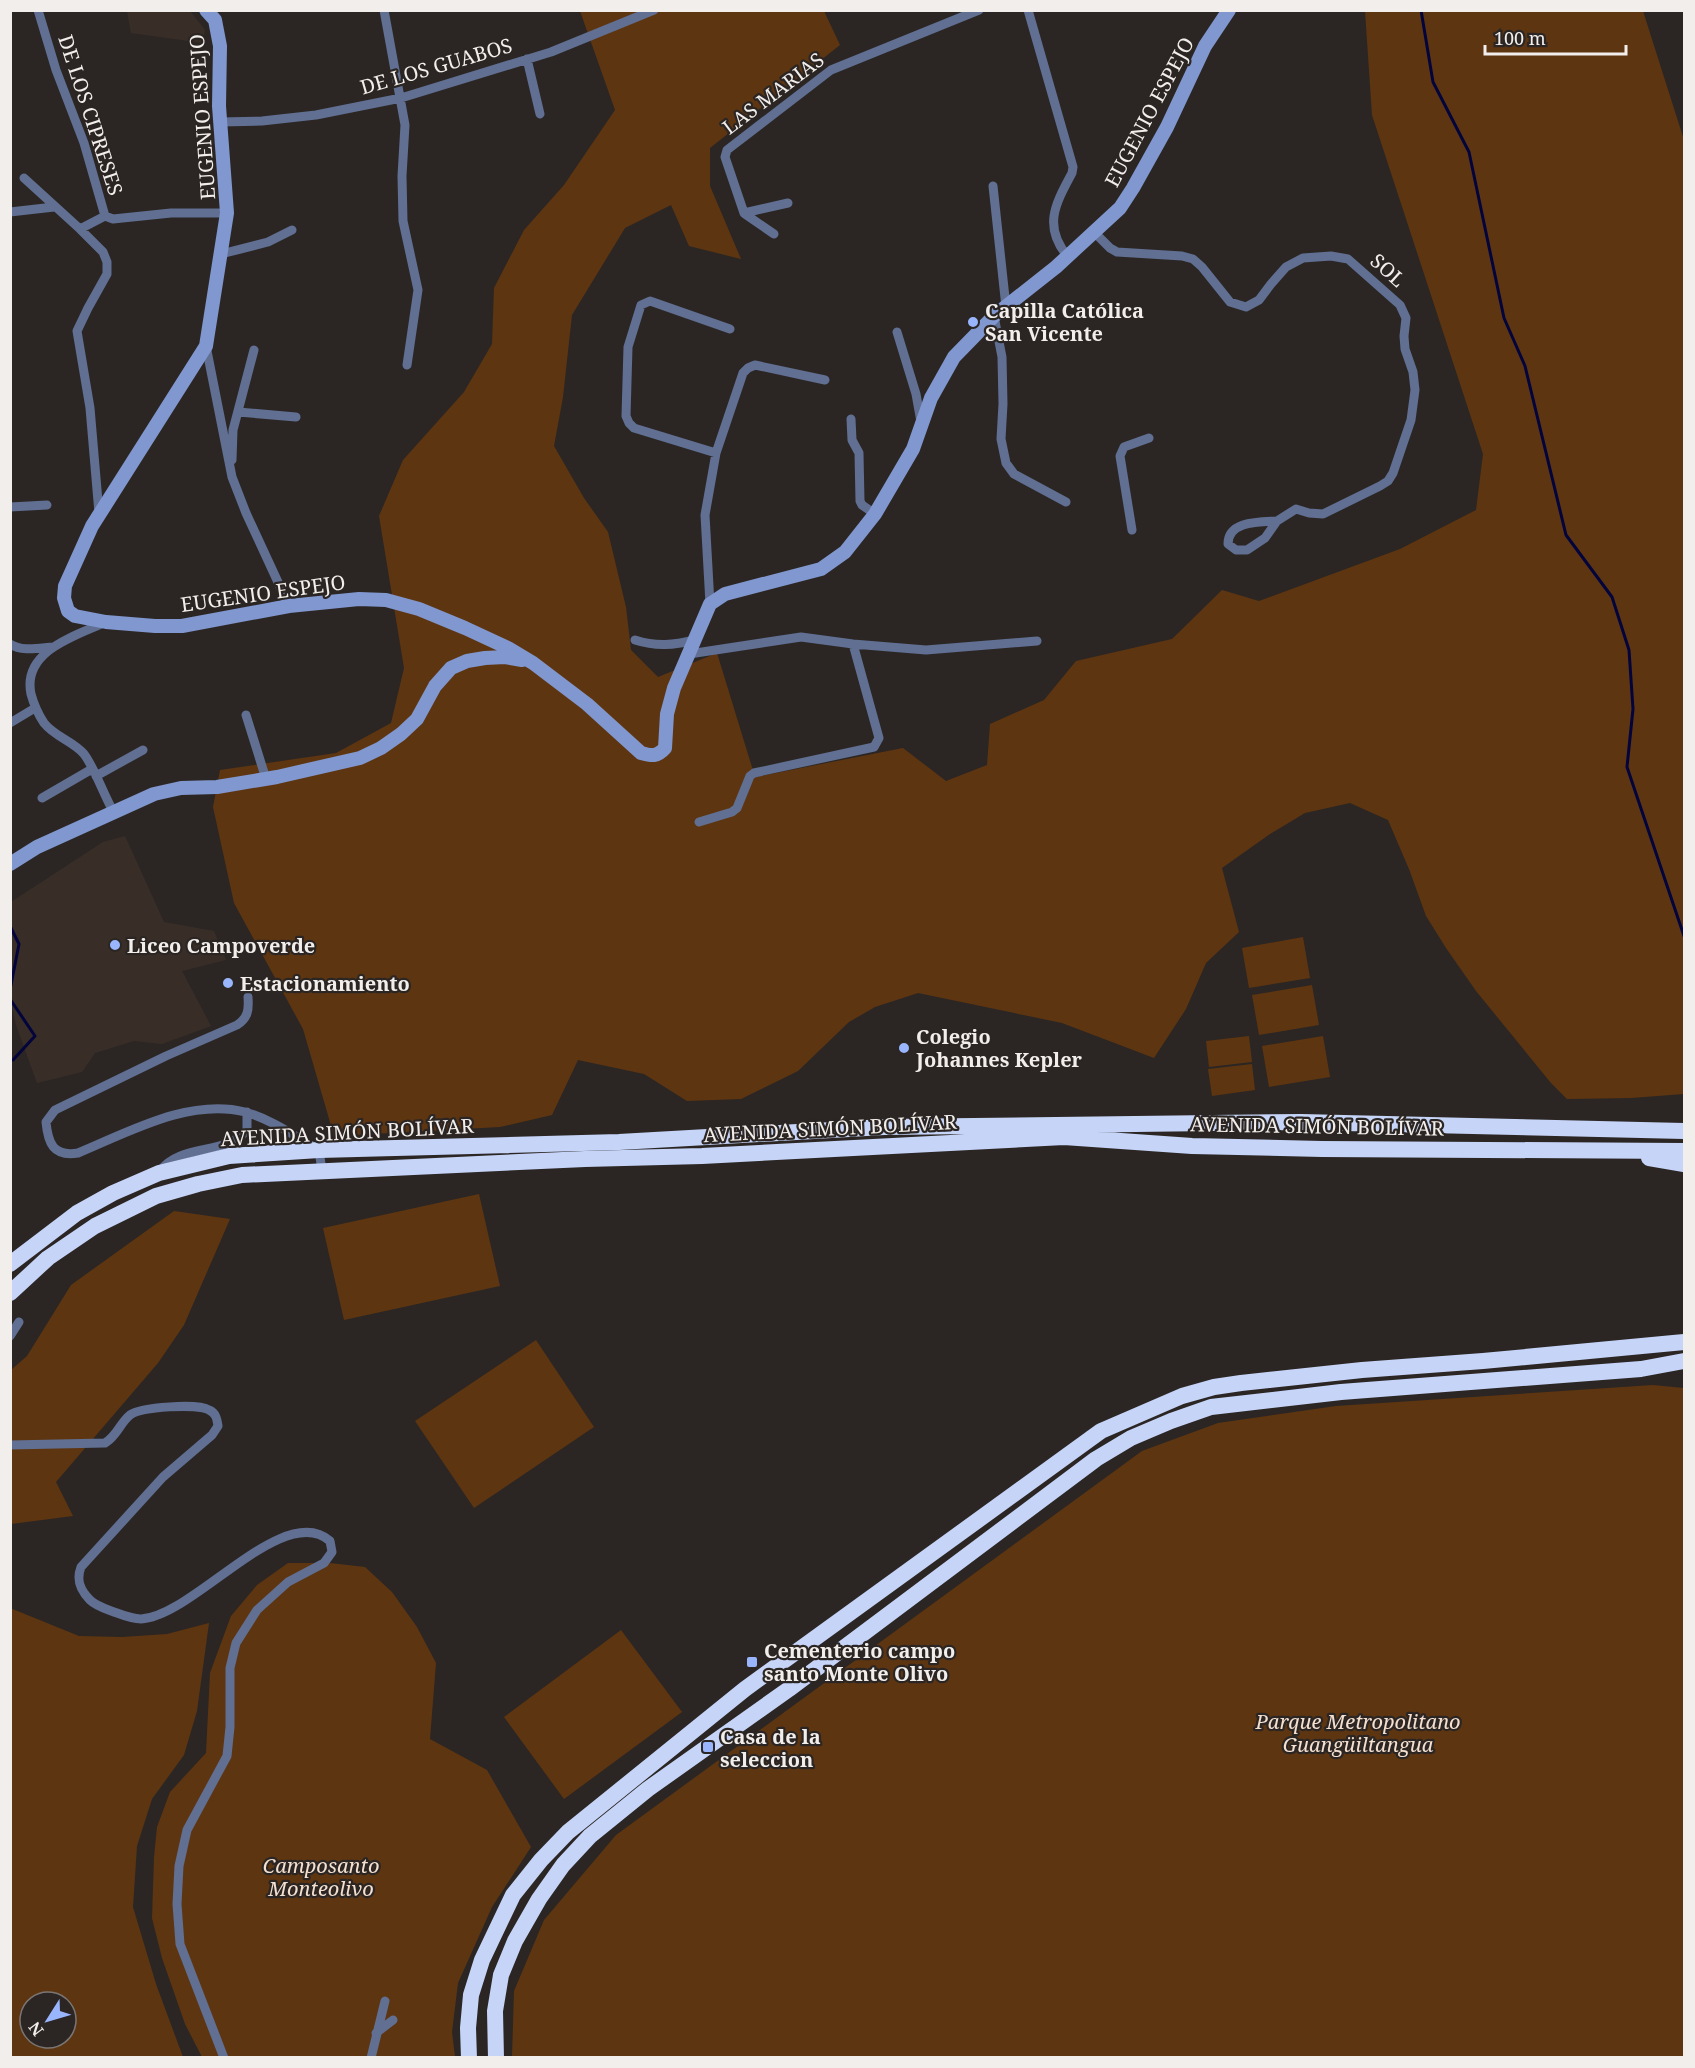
<svg xmlns="http://www.w3.org/2000/svg" width="1695" height="2068" font-family="'Noto Serif',serif">
<style>
.built{fill:#382e27}
.green{fill:#5e3511;fill-rule:evenodd}
.lines{fill:none;stroke-linecap:round;stroke-linejoin:round}
.stream{stroke:#03043c;stroke-width:3}
.street{stroke:#606f92;stroke-width:9}
.secondary{stroke:#8097cf;stroke-width:14}
.highway{stroke:#c6d4f8;stroke-width:16}
.poi-dot{fill:#99b5fd;stroke:#2b2623;stroke-width:2}
.labels{text-anchor:middle;dominant-baseline:central;stroke-width:4.5;stroke-linejoin:round;paint-order:stroke}
.street-label{font-size:20px;fill:#f2eeec;stroke:#2b2623}
.poi-label{font-size:20px;font-weight:bold;fill:#f2eeec;stroke:#2b2623;text-anchor:start}
.park-label{font-size:20px;font-style:italic;fill:#f5e0d0;stroke:#2b2623}
</style>
<rect width="100%" height="100%" fill="#2b2623"/>
<path class="built" d="M127 11H190L205 30 203 43 131 33Z
M125 836 164 922 214 931 226 960 182 971 211 1026 162 1044 134 1041 95 1053 82 1072 37 1083 16 1025 11 1004V902L103 842Z"/>
<path class="green" d="M580 11H824L840 45 710 148V186L741 259 689 246 671 205 625 228 572 315 563 397 554 446 584 498 608 532 626 607 631 650 658 677 717 653 755 777 903 748 946 781 987 765 990 724 1044 700 1076 661 1172 639 1222 590 1259 601 1400 549 1476 510 1483 454 1372 115 1365 11H1643L1684 140V1094L1631 1098 1567 1099 1551 1083 1476 991 1446 948 1426 916 1409 869 1388 820 1350 803 1305 813 1270 834 1222 868 1239 932 1206 963 1186 1009 1154 1058 1062 1023 918 993 875 1007 849 1022 798 1071 741 1099 687 1101 644 1074 578 1060 552 1115 500 1127 334 1136 303 1029 234 903 213 807 220 770 336 753 391 723 404 668 379 516 403 460 464 392 492 344 494 288 524 230 564 185 615 110Z
M1303 937 1310 978 1249 988 1242 948Z
M1312 985 1319 1025 1259 1035 1252 995Z
M1249 1036 1252 1062 1209 1067 1206 1041Z
M1323 1036 1330 1077 1269 1087 1262 1046Z
M1252 1064 1255 1090 1212 1096 1208 1069Z
M479 1194 500 1286 344 1320 323 1228Z
M174 1211 230 1219 184 1325 158 1363 56 1482 73 1516 11 1524V1370L27 1356 71 1285Z
M536 1340 594 1427 474 1508 415 1421Z
M1653 1385 1684 1388V2057H512L514 1991 544 1920 616 1835 1142 1451 1218 1423 1336 1406Z
M288 1563H330L365 1567 392 1592 417 1627 436 1663 430 1739 487 1770 531 1847 492 1907 458 1983 452 2032 455 2057H202L185 2024 162 1958 152 1918 154 1857 157 1827 170 1792 206 1753 210 1673 231 1616 257 1585Z
M10 1608 79 1636 122 1637 167 1634 209 1623 197 1711 184 1755 152 1799 137 1846 133 1907 156 1984 183 2057H11ZM30 2002H66V2038H30Z
M621 1630 682 1712 564 1799 504 1717Z"/>
<g class="lines">
<path class="stream" d="M1421 10 1433 82 1469 152 1504 318 1525 366 1566 535 1612 597 1629 650 1633 709 1627 767 1684 936
M10 926 19 944 10 990
M10 999 35 1036 13 1060"/>
<path class="street" d="M38 10 56 70 84 143 105 216 113 219 171 213H227
M384 10 405 125 402 176 403 221 418 290 407 365
M1028 10 1073 167 1072 173C1056 203 1042 226 1068 257
M527 59 540 114
M220 122 262 121 316 115 401 98 551 52 654 10
M24 178 80 229 103 252 107 262V274L88 308 77 331 90 408 99 513
M993 186 1006 307
M788 203 744 213 725 157 727 150 831 70 979 10
M10 212 54 207
M745 214 774 234
M80 229 105 216
M1094 232 1110 248 1117 252 1182 256 1193 259 1202 267 1230 302 1246 307 1259 300 1271 284 1286 267 1303 258 1331 256 1348 259 1400 305 1406 318 1404 336 1405 349 1413 372 1415 390 1411 420 1393 473 1388 481 1380 486 1323 514 1309 513 1296 509 1277 521 1265 538 1247 550H1236L1228 544C1228 521 1259 522 1277 521
M221 254 268 242 292 230
M994 316 1002 357 1003 404 1001 439 1006 463 1014 474 1066 502
M897 332 916 394 921 422
M206 346 232 477 246 513 289 606
M238 412 296 417
M851 419 852 440 859 453 860 501 862 505 875 514
M716 453 634 428 629 423 626 416 628 347 641 305 650 301 730 329
M232 460 233 430 254 350
M10 507 47 505
M1132 530 1120 456 1124 447 1149 438
M710 604 705 515 716 453 743 373 748 368 755 365 825 380
M106 622C75 636 22 651 31 694 34 705 38 714 44 723 55 737 73 741 84 754 94 767 104 795 113 811
M635 640C657 647 674 645 695 640
M10 644C22 652 39 648 53 647
M689 654 801 637 853 644 926 650 1037 641
M246 715 266 779
M10 723 35 708
M96 776 143 750
M42 798 92 769
M699 822 732 812 737 808 750 776 754 773 874 747 879 738 853 644
M248 997C249 1010 248 1018 237 1025L166 1056 55 1110 46 1122C48 1143 53 1157 78 1153 129 1132 189 1098 245 1112 271 1119 296 1137 319 1150L322 1171
M160 1171C181 1143 225 1156 247 1130V1112
M10 1336 19 1322
M10 1445 105 1443C117 1436 120 1423 130 1415 141 1407 198 1403 209 1410 216 1413 217 1419 218 1426L212 1435 163 1477 81 1567C76 1580 80 1590 90 1600 96 1606 106 1609 114 1612 122 1615 132 1619 141 1619 193 1617 283 1500 330 1541L332 1552 324 1563 288 1582 257 1610 236 1643 230 1668V1727L227 1756 187 1830 179 1866 177 1904 180 1944 224 2058
M376 2033 393 2020
M371 2058 385 2001"/>
<path class="secondary" d="M206 10 215 20 220 46 219 106 227 213 206 346 92 526 65 586 64 598 68 611 75 616 106 622 155 626H182L289 606 359 599 386 600 419 609 465 628 508 648 533 663 587 704 641 753C652 756 657 757 665 748L667 714 674 688 710 604 725 594 821 569 845 552 875 514 913 449 931 398 954 357 994 316 1056 267 1120 208 1133 188 1167 127 1205 46 1229 10
M10 864 37 847 154 794 181 788 217 787 277 777 360 758 381 748 401 734 417 719 435 686 451 668 467 661 485 658 505 657 522 660"/>
<path class="highway" d="M1649 1158 1684 1164
M10 1264 77 1213 113 1193 159 1173 229 1156 319 1150 619 1142 884 1127 1301 1122 1684 1131
M10 1293 48 1258 95 1226 156 1196 198 1184 242 1175 585 1159 702 1156 1064 1137 1192 1146 1322 1149 1684 1151
M469 2058 468 2028 471 1995 482 1960 513 1895 541 1860 568 1832 745 1689 1101 1431 1182 1396 1214 1387 1241 1383 1362 1370 1483 1361 1684 1342
M496 2058 495 2011 501 1975 515 1941 539 1899 563 1865 590 1836 648 1789 789 1689 1096 1459 1131 1438 1171 1421 1211 1407 1341 1392 1641 1369 1684 1361"/>
</g>
<g class="poi-dot">
<circle cx="973" cy="322" r="6"/>
<circle cx="115" cy="945" r="6"/>
<circle cx="228" cy="983" r="6"/>
<circle cx="904" cy="1048" r="6"/>
<rect x="746" y="1656" width="12" height="12" rx="3"/>
<rect x="702" y="1741" width="12" height="12" rx="3"/>
</g>
<g class="labels">
<g class="street-label">
<text transform="translate(436 66) rotate(-16)">DE LOS GUABOS</text>
<text transform="translate(773 93) rotate(-37)">LAS MARIAS</text>
<text transform="translate(1149 112) rotate(-62)">EUGENIO ESPEJO</text>
<text transform="translate(91 115) rotate(72)">DE LOS CIPRESES</text>
<text transform="translate(202 117) rotate(-94)">EUGENIO ESPEJO</text>
<text transform="translate(1388 270) rotate(42)">SOL</text>
<text transform="translate(263 593) rotate(-8)">EUGENIO ESPEJO</text>
<text transform="translate(1317 1126) rotate(1)">AVENIDA SIMÓN BOLÍVAR</text>
<text transform="translate(830 1128) rotate(-3)">AVENIDA SIMÓN BOLÍVAR</text>
<text transform="translate(347 1132) rotate(-3)">AVENIDA SIMÓN BOLÍVAR</text>
</g>
<g class="poi-label">
<text x="985" y="310">Capilla Católica<tspan x="985" dy="23">San Vicente</tspan></text>
<text x="127" y="945">Liceo Campoverde</text>
<text x="240" y="983">Estacionamiento</text>
<text x="916" y="1036">Colegio<tspan x="916" dy="23">Johannes Kepler</tspan></text>
<text x="764" y="1650">Cementerio campo<tspan x="764" dy="23">santo Monte Olivo</tspan></text>
<text x="720" y="1736">Casa de la<tspan x="720" dy="23">seleccion</tspan></text>
</g>
<g class="park-label">
<text x="1358" y="1721">Parque Metropolitano<tspan x="1358" dy="23">Guangüiltangua</tspan></text>
<text x="321" y="1865">Camposanto<tspan x="321" dy="23">Monteolivo</tspan></text>
</g>
</g>
<rect width="1695" height="2068" fill="none" stroke="#f2eeec" stroke-width="24"/>
<g transform="translate(48 2020) rotate(233)"><circle r="28" fill="#2b2623" stroke="#7b7673" stroke-width="1.5"/>
<path d="M0-4.5L10 22L0 15L-10 22Z" fill="#99b5fd"/>
<text y="-9" font-size="16" font-weight="bold" text-anchor="middle" fill="#f2eeec">N</text>
</g>
<path d="M1485 45v9h141v-9" fill="none" stroke="#f2eeec" stroke-width="3"/>
<text x="1494" y="45" font-size="18" fill="#f2eeec" stroke="#2b2623" stroke-width="4.5" paint-order="stroke">100 m</text>
</svg>
